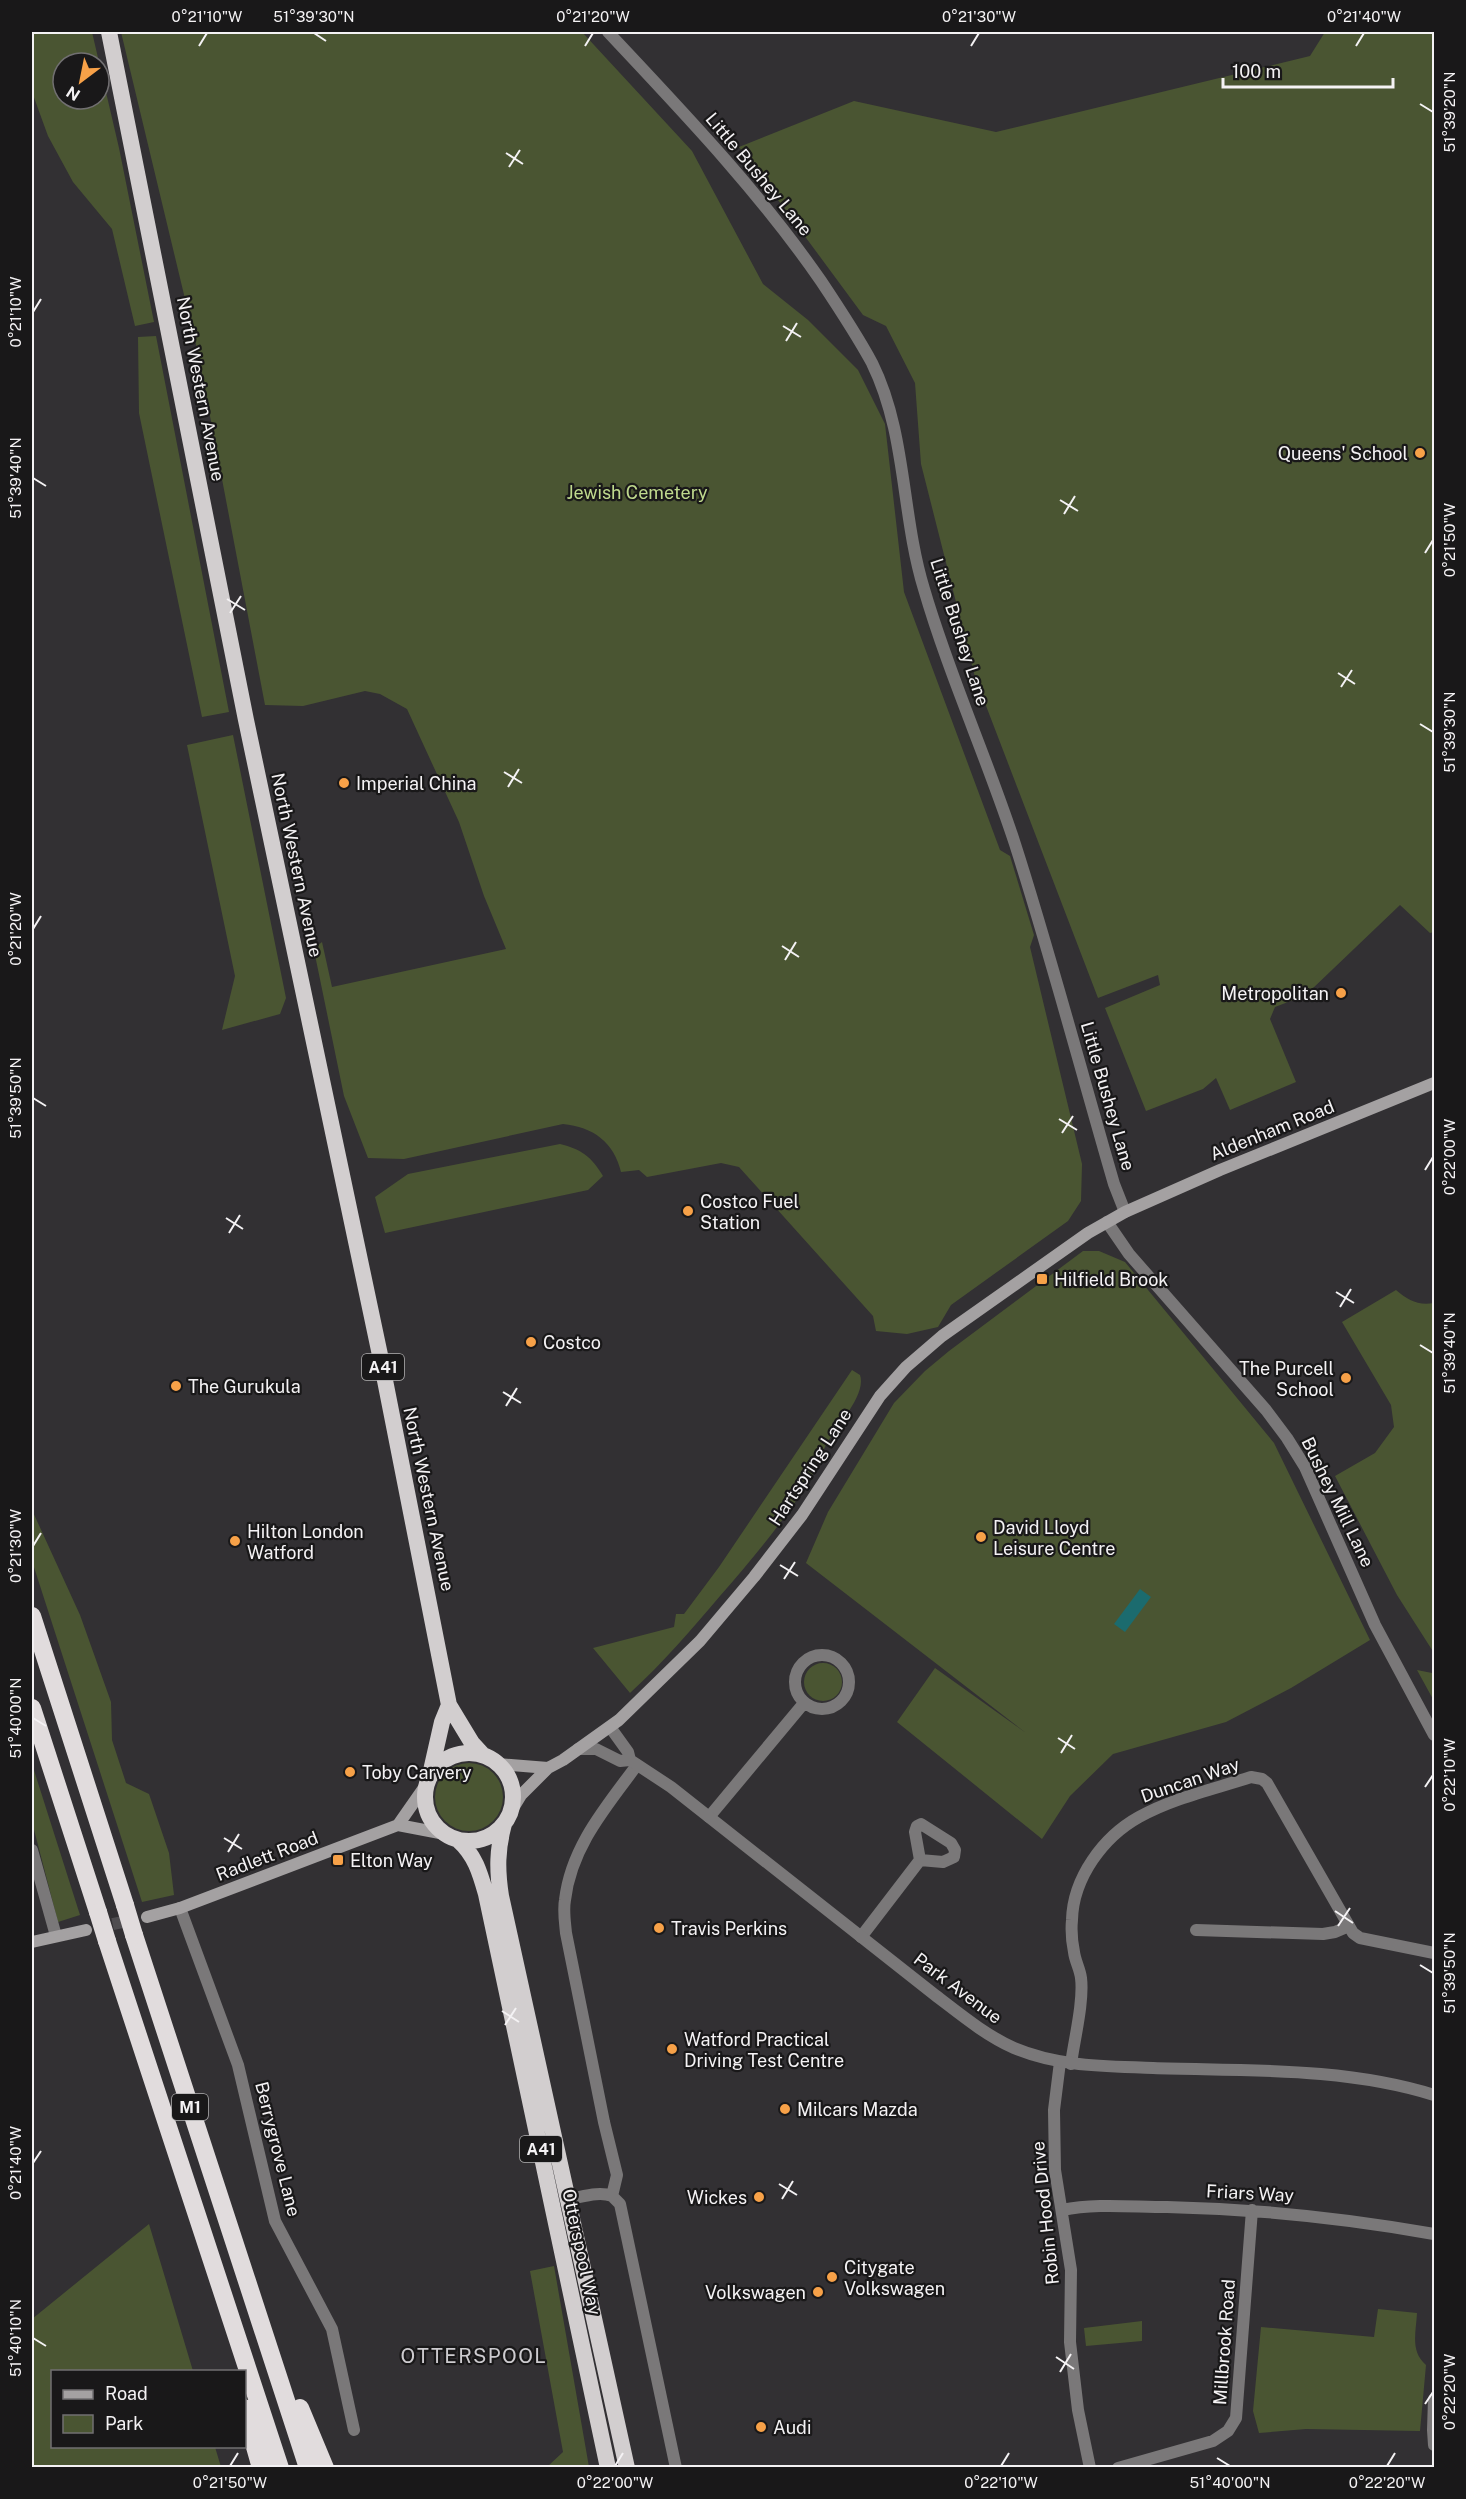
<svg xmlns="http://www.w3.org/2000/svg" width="1466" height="2499" font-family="'Public Sans',sans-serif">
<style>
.green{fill:#4a5532;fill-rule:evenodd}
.water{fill:#1b6b6e}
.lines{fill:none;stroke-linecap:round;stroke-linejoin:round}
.secondary-tunnel{stroke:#4f4d50;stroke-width:12;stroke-dasharray:12 6;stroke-linecap:butt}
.minor{stroke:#7a7879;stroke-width:12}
.tertiary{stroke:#7a7879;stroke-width:12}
.secondary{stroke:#a4a1a2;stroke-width:12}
.trunk{stroke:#d2cecf;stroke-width:16}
.motorway{stroke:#e1dcdd;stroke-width:18}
.motorway-bridge{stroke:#e1dcdd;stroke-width:18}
.ticks{fill:none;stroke:#f4f2f4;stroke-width:2}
.poi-dot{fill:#f7a148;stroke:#191819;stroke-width:2}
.labels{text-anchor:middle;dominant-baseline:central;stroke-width:4.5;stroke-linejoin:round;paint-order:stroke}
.shield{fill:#191819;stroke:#b2b1b2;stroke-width:1.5}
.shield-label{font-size:16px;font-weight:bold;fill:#f4f2f4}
.street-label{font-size:18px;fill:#f4f2f4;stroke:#191819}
.poi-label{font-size:18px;fill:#f4f2f4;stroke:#191819;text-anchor:start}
.park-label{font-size:18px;fill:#bfd98d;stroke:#191819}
.neighbourhood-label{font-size:20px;letter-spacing:1.5px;fill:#cdcbcf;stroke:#191819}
.neatline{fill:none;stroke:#f4f2f4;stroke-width:2}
.ticks-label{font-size:15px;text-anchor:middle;fill:#f4f2f4}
</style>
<rect width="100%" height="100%" fill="#323033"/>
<path class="green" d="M32 32H92L119 148 154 322 135 326 112 229 73 182 48 136 32 92ZM63 63H99V99H63Z
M121 32H582L692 151 763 284 808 320 858 370 885 424 904 592 1000 850 1010 856 1034 935 1030 947 1082 1164 1081 1201 1068 1221 951 1305 938 1327 907 1334 876 1331 873 1316 739 1167 721 1163 647 1177 639 1170 621 1172C614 1142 593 1127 563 1124L404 1159 368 1158 344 1096 315 955 317 946 322 942 332 987 506 949 484 896 459 822 407 709 380 694 365 691 303 706 265 705 198 353Z
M1325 32H1434V932L1430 933 1400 905 1311 990 1296 999 1275 1007 1270 1019 1296 1082 1230 1110 1216 1078 1203 1089 1146 1111 1105 1008 1160 985 1158 975 1098 998 975 677 921 464 915 383 886 326 863 315 739 147 854 101 996 132 1310 56Z
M156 336 229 712 202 717 139 413 138 337Z
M233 735 286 998 280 1014 222 1030 235 976 187 745Z
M560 1144C581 1149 592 1157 603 1176L588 1190 385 1233 375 1197 408 1174Z
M1083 1251H1099L1125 1262 1274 1443 1370 1640 1291 1688 1226 1722 1113 1754 1070 1796 1042 1839 897 1722 935 1668 1026 1733 806 1563 828 1512 894 1403 925 1371 949 1351Z
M1396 1290C1408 1300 1418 1306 1434 1303V1653L1397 1595 1335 1476 1375 1453 1394 1427 1391 1405 1342 1322Z
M852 1370 860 1375C867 1396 834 1428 825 1447 820 1456 818 1467 812 1476 786 1519 753 1558 720 1596 691 1630 663 1663 630 1693L593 1648 674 1627 676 1614H684L719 1567Z
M32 1510 80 1615 111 1702 112 1740 126 1783 149 1794 169 1853 174 1895 142 1902 32 1561Z
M804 1682a19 19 0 1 1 38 0a19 19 0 1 1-38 0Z
M1417 1670 1432 1673 1434 1677V1701Z
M435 1797a34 34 0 1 1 68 0a34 34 0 1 1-68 0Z
M32 1764 80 1915 58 1922 32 1822Z
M149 2224 193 2371 52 2372V2446L215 2447 221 2467H32V2319Z
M554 2266 589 2467H547L563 2452 530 2271Z
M1378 2309 1417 2313C1416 2333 1410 2351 1426 2365L1420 2431 1306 2429 1259 2433 1253 2411 1261 2327 1374 2337Z
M1142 2321V2341L1086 2346 1084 2328Z"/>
<path class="water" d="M1140 1589 1151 1597 1125 1632 1114 1624Z"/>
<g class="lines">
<path class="secondary-tunnel" d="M95 1928 137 1919"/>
<path class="minor" d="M795 1682a27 27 0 1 1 54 0a27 27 0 1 1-54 0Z
M637 1765C606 1807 571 1847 565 1900 563 1910 565 1922 566 1933L604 2122 617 2175 612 2196 620 2204 676 2468
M709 1817 804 1703
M921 1824 951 1843 955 1850 954 1857 943 1862 920 1860 915 1832 917 1826Z
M32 1850 56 1936
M180 1908 238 2065 275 2221 332 2329 354 2430
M1196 1930 1323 1934 1335 1932 1349 1926
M861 1937 920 1860
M1060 2062 1054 2110 1055 2170 1071 2270 1070 2342 1078 2410 1090 2468
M1071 2064C1074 2041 1084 2001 1081 1978 1080 1969 1075 1961 1074 1952 1072 1942 1071 1930 1072 1920 1073 1878 1103 1837 1139 1817 1173 1798 1214 1789 1251 1777L1262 1779 1267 1783 1353 1933 1360 1938 1434 1953
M569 2199C582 2197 599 2191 612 2196
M1062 2210C1096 2203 1132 2207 1167 2207 1257 2209 1345 2218 1434 2234
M1118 2468 1213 2441 1228 2431 1236 2418 1252 2210"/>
<path class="tertiary" d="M608 32C683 112 758 190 821 281 839 308 857 335 872 363 907 434 901 514 924 589 949 675 987 758 1015 844 1051 956 1081 1071 1114 1184L1125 1212
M1107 1222 1129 1254 1266 1410 1287 1438 1305 1467 1375 1625 1434 1735
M610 1727 628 1752 630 1760
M578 1749H596L620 1761 630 1760 671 1787 935 1995C960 2014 985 2035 1014 2048 1059 2067 1106 2066 1153 2068 1246 2071 1345 2067 1434 2095
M1434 2399 1433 2430 1434 2445"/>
<path class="secondary" d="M498 1764 548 1768
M510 1813 521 1795 548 1768 563 1760 619 1720 700 1641 754 1577 802 1515 880 1396 906 1367 942 1336 1088 1233 1125 1212 1220 1170 1434 1083
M398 1825 445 1834
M147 1917 180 1908 398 1825 428 1782
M32 1942 86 1930"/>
<path class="trunk" d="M109 32 246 720 380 1355 449 1705 472 1743 483 1755
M425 1797a44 44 0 1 1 88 0a44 44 0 1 1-88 0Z
M430 1775 442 1722 449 1705
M504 1824C497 1850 497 1870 501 1896L627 2468
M458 1840C475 1855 480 1873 486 1894L608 2468"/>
<path class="motorway" d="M32 1616 125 1905
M32 1708 98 1912
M134 1935 308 2468
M107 1941 280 2468
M244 2408 261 2468
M300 2408 325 2468"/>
<path class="motorway-bridge" d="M125 1905 134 1935
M98 1912 107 1941"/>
</g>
<path class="ticks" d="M314 33 326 41M199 46 207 33M585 46 593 33M971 46 979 33M1356 46 1364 33M1420 104 1433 112M506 153 523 164M509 167 520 150M33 312 41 299M783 326 801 337M786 341 797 323M33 478 46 486M1060 500 1078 511M1064 514 1075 496M1425 553 1433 540M227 599 245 610M230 613 241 596M1338 673 1355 684M1341 687 1352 670M1420 724 1433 732M504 772 522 783M508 787 519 769M33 929 41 916M782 946 799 957M785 960 796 942M33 1098 46 1106M1059 1119 1077 1130M1062 1133 1073 1116M1425 1170 1433 1157M226 1218 243 1229M229 1233 240 1215M1336 1292 1354 1303M1340 1307 1351 1289M1420 1345 1433 1353M503 1392 521 1403M506 1406 517 1388M33 1546 41 1533M780 1565 798 1576M784 1579 795 1562M33 1718 46 1726M1058 1738 1075 1749M1061 1753 1072 1735M1425 1787 1433 1775M224 1838 242 1849M228 1852 239 1834M1335 1911 1353 1923M1338 1926 1350 1908M1420 1965 1433 1973M502 2011 519 2022M505 2025 516 2008M33 2163 41 2151M779 2184 797 2195M782 2199 793 2181M33 2338 46 2346M1056 2357 1074 2369M1060 2372 1071 2354M1425 2404 1433 2392M1217 2458 1230 2466M230 2466 238 2453M615 2466 623 2453M1001 2466 1009 2453M1387 2466 1395 2453"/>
<g class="poi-dot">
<circle cx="1420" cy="453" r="6"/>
<circle cx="344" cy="783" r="6"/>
<circle cx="1341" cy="993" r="6"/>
<circle cx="688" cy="1211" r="6"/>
<rect x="1036" y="1273" width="12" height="12" rx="3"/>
<circle cx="531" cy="1342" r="6"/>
<circle cx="1346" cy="1378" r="6"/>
<circle cx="176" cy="1386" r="6"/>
<circle cx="981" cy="1537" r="6"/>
<circle cx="235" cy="1541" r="6"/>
<circle cx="350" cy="1772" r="6"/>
<rect x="332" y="1854" width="12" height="12" rx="3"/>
<circle cx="659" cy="1928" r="6"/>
<circle cx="672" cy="2049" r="6"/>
<circle cx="785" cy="2109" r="6"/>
<circle cx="759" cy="2197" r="6"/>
<circle cx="832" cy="2277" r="6"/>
<circle cx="818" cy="2292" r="6"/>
<circle cx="761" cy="2427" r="6"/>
</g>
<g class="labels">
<g class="shield">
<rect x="362" y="1354" width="42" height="26" rx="4.5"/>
<rect x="172" y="2094" width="36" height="26" rx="4.5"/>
<rect x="520" y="2136" width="42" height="26" rx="4.5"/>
</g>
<g class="shield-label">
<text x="383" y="1367">A41</text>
<text x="190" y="2107">M1</text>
<text x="541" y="2149">A41</text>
</g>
<g class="street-label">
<text transform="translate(759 174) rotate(50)">Little Bushey Lane</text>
<text transform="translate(201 389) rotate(79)">North Western Avenue</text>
<text transform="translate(960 632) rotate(72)">Little Bushey Lane</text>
<text transform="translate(297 865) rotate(78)">North Western Avenue</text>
<text transform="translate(1108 1096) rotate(74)">Little Bushey Lane</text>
<text transform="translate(1272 1130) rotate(-22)">Aldenham Road</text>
<text transform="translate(810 1467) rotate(-57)">Hartspring Lane</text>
<text transform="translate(429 1499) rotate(78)">North Western Avenue</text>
<text transform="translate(1338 1502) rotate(64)">Bushey Mill Lane</text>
<text transform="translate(1190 1780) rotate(-19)">Duncan Way</text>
<text transform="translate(267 1856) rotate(-21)">Radlett Road</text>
<text transform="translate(958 1988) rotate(37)">Park Avenue</text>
<text transform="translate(278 2149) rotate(76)">Berrygrove Lane</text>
<text transform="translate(1250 2193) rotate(3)">Friars Way</text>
<text transform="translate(1045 2213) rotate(-96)">Robin Hood Drive</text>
<text transform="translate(582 2252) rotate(78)">Otterspool Way</text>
<text transform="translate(1224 2342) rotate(-86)">Millbrook Road</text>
</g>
<g class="poi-label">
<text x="1408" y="453" text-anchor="end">Queens' School</text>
<text x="356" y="783">Imperial China</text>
<text x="1329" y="993" text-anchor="end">Metropolitan</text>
<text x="700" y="1201">Costco Fuel<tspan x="700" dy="21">Station</tspan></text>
<text x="1054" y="1279">Hilfield Brook</text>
<text x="543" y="1342">Costco</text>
<text x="1334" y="1368" text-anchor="end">The Purcell<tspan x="1334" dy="21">School</tspan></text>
<text x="188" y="1386">The Gurukula</text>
<text x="993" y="1527">David Lloyd<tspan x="993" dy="21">Leisure Centre</tspan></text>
<text x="247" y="1531">Hilton London<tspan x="247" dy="21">Watford</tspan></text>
<text x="362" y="1772">Toby Carvery</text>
<text x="350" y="1860">Elton Way</text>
<text x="671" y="1928">Travis Perkins</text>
<text x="684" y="2039">Watford Practical<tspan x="684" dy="21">Driving Test Centre</tspan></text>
<text x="797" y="2109">Milcars Mazda</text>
<text x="747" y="2197" text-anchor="end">Wickes</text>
<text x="844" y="2267">Citygate<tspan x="844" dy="21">Volkswagen</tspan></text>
<text x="806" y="2292" text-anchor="end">Volkswagen</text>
<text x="773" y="2427">Audi</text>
</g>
<g class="park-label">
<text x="637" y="492">Jewish Cemetery</text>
</g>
<g class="neighbourhood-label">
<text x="474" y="2356">OTTERSPOOL</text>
</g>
</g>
<rect width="1466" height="2499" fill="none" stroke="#191819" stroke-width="66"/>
<rect x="51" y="2370" width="195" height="78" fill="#191819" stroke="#716f71" stroke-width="1.5"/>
<rect x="63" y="2390" width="30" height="9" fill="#a4a1a2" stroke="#716f71" stroke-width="1.5"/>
<text x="105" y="2400" font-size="18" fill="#f4f2f4">Road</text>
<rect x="63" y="2415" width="30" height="18" fill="#4a5532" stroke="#716f71" stroke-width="1.5"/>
<text x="105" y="2430" font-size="18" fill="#f4f2f4">Park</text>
<g transform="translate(81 81) rotate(212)"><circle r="28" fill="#191819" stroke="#716f71" stroke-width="1.5"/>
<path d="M0-4.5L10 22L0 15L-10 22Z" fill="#f7a148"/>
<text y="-9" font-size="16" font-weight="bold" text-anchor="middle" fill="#f4f2f4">N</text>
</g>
<path d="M1223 78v9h170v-9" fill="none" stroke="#f4f2f4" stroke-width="3"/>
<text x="1232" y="78" font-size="18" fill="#f4f2f4" stroke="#191819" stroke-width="4.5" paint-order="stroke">100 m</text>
<rect x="33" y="33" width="1400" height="2433" class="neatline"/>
<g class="ticks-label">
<text x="207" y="22">0°21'10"W</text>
<text x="314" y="22">51°39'30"N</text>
<text x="593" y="22">0°21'20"W</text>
<text x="979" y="22">0°21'30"W</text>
<text x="1364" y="22">0°21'40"W</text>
<text transform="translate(1450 112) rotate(-90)" y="5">51°39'20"N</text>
<text transform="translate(16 312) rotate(-90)" y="5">0°21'10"W</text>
<text transform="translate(16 478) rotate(-90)" y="5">51°39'40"N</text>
<text transform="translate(1450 540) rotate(-90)" y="5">0°21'50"W</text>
<text transform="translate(1450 732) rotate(-90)" y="5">51°39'30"N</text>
<text transform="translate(16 929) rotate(-90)" y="5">0°21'20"W</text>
<text transform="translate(16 1098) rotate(-90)" y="5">51°39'50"N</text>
<text transform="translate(1450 1157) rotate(-90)" y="5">0°22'00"W</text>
<text transform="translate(1450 1353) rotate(-90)" y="5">51°39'40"N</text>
<text transform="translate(16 1546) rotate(-90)" y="5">0°21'30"W</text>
<text transform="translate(16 1718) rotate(-90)" y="5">51°40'00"N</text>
<text transform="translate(1450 1775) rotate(-90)" y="5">0°22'10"W</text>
<text transform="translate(1450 1973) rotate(-90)" y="5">51°39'50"N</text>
<text transform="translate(16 2163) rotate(-90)" y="5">0°21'40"W</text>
<text transform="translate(16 2338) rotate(-90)" y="5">51°40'10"N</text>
<text transform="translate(1450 2392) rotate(-90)" y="5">0°22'20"W</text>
<text x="230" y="2488">0°21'50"W</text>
<text x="615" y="2488">0°22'00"W</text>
<text x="1001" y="2488">0°22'10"W</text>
<text x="1230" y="2488">51°40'00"N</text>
<text x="1387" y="2488">0°22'20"W</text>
</g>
</svg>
